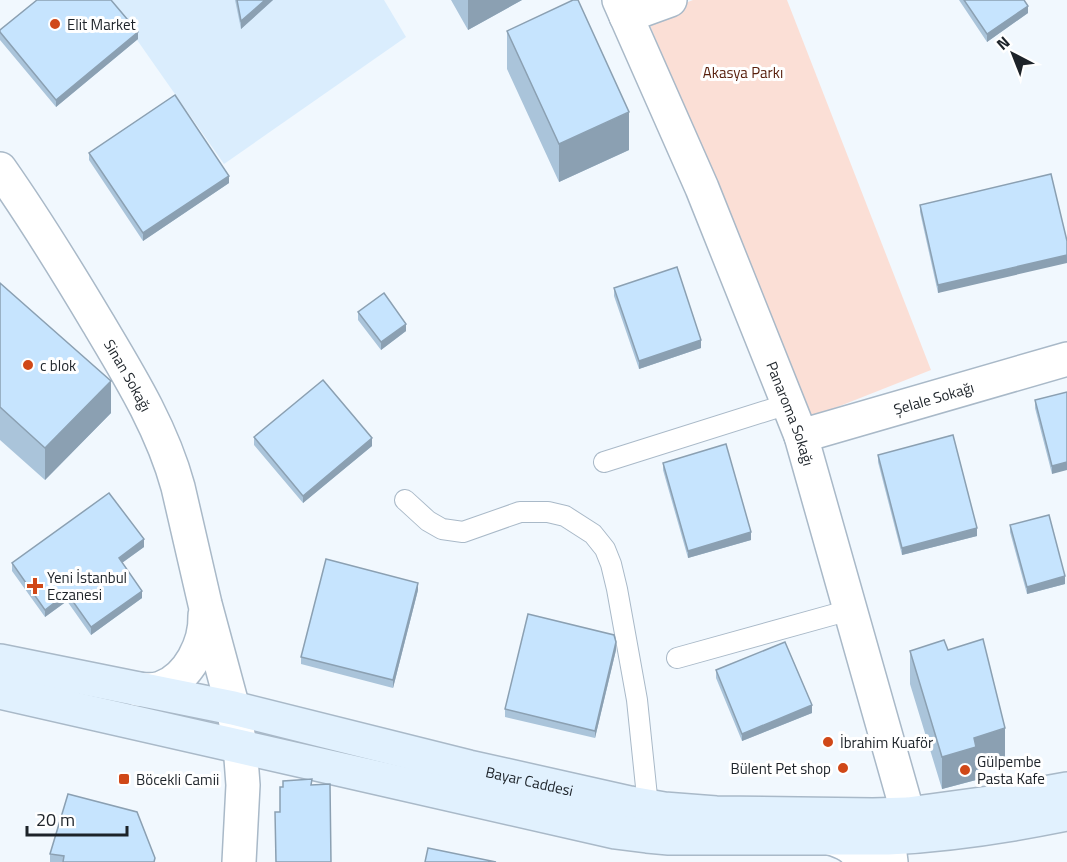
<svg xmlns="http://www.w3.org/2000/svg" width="1067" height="862" font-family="'Titillium Web',sans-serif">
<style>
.built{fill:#daedfd}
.green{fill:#fbdfd6}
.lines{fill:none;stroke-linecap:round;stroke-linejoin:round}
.service-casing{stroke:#a9b9c8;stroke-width:22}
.minor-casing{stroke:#a9b9c8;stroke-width:36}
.tertiary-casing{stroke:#a9b9c8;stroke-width:36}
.secondary-casing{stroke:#a9b9c8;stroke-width:36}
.service{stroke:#fff;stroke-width:20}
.minor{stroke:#fff;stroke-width:33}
.tertiary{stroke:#fff;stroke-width:33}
.secondary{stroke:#e1f1fe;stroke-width:33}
.wall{fill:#aac4da}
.shaded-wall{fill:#8ba0b2}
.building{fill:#c6e4fe;stroke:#8ba0b2;stroke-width:1.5}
.poi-dot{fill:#d04818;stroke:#fff;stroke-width:2}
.labels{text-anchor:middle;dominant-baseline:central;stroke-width:6;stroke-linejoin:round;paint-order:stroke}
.poi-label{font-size:15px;fill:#1d2329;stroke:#fff;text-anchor:start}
.park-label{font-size:15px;fill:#571e0b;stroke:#fff}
.street-label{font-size:15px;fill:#1d2329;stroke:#fff}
</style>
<rect width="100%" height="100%" fill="#f1f8fe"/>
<path class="built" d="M109 0H384L406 37 224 164Z"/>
<path class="green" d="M693 0H787L931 370 812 417 647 18Z"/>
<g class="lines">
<g class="service-casing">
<path id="service" d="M604 462 788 404
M405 500 428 521 442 529 463 532 520 512H548L565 516 593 534 605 549 611 564 617 589 637 700 648 806
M677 658 850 610"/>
</g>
<g class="minor-casing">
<g id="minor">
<path id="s1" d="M619 0 702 188 801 436 908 814 888 838 891 862"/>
<path d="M626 16 670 0"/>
<path id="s2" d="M0 169C35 219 67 271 98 323 129 375 162 428 178 487L205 604 233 708 240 745"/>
<path id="s3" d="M801 436 1067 359"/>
<path d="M137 689C145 690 153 691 161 688 189 678 206 643 205 615"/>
<path d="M830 838C845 842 856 848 862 862"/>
</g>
</g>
<g class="tertiary-casing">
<path id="tertiary" d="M239 862 243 785 240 745"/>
</g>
<g class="secondary-casing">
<g id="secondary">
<path id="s4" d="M0 661 233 708 469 767 630 803 664 809 716 813 873 815 908 814 989 803 1067 789"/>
<path d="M0 692C205 738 410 786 615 832L647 836 669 838H888C948 835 1008 826 1067 814"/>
</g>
</g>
<use href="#service" class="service"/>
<use href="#minor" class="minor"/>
<use href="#tertiary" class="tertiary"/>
<use href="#secondary" class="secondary"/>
</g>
<path class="wall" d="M235 0H273L241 29Z
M451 0H522L468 30Z
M959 0H1024L1028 13 987 42Z
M0 30 138 39 56 107 0 40Z
M507 31 629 150 559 182 507 69Z
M89 153 229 183 143 241 89 160Z
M920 205 1067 241 938 293 920 212Z
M0 283 111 413 45 480 0 440Z
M614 288 701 348 639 369 614 296Z
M358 312 406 331 381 350 358 320Z
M1067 392 1052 474 1035 408V400Z
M254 437 372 446 303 503 254 445Z
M878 455 977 536 902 555 878 462Z
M663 463 751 540 688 558 663 470Z
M1010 525 1065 584 1027 594 1010 532Z
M144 547 122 563 142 598 91 635 67 601 45 617 12 571V563Z
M418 590 393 688 301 664V657Z
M616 650 595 738 505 717V709Z
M948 650 1005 761 976 770V780L942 789 910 684V651Z
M716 670 812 713 742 741 716 678Z
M50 854 155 862H50Z"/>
<path class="shaded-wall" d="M265 0H273L241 29V21Z
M468 0H522L468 30Z
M1028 6V13L987 42V34Z
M138 32V39L56 107V100Z
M629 112V150L559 182V144Z
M229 176V183L143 241V233Z
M1067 255V263L938 293V285Z
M406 324V331L381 350V342Z
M701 340V348L639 369V361Z
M111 381V413L45 480V448Z
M372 438V446L303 503V496Z
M1067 462V470L1052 474V466Z
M977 528V536L902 555V548Z
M751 532V540L688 558V551Z
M144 539V547L119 565V558Z
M1065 576V584L1027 594V587Z
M418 583V590L393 688V680Z
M142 591V598L91 635V627Z
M67 593V601L45 617V610Z
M616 642V650L595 738V731Z
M812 705V713L742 741V734Z
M1005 728V761L976 770V780L942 789V757L974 738Z"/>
<path class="building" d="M37 0H111L138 32 56 100 0 32V30Z
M237 0H265L241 21Z
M573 0H578L629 112 559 144 507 31Z
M964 0H1024L1028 6 987 34Z
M175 95 229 176 143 233 89 153Z
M1051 174 1067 241V255L938 285 920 205Z
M677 267 701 340 639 361 614 288Z
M0 283 111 381 45 448 0 407Z
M384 293 406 324 381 342 358 312Z
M323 380 372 438 303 496 254 437Z
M1067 392V462L1052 466 1035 400Z
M953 435 977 528 902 548 878 455Z
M726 444 751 532 688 551 663 463Z
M109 493 144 539 119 558 142 591 91 627 67 593 45 610 12 563Z
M1049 515 1065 576 1027 587 1010 525Z
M326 559 418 583 393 680 301 657Z
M528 614 614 635 616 642 595 731 505 709Z
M983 639 1005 728 974 738 976 747 942 757 910 651 944 640 948 650Z
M785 642 812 705 742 734 716 670Z
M312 779 311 785 330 784 331 862H276L275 812H280V787H283V781Z
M68 794 137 812 155 858 154 862H63L64 856 50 854Z
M428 848 496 862H425Z"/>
<g class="poi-dot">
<circle cx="55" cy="24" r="6"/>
<circle cx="28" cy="365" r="6"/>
<path d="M32 577h6v6h6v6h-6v6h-6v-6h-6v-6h6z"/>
<circle cx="828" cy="742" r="6"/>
<circle cx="843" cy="768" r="6"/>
<circle cx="965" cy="770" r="6"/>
<rect x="118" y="773" width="12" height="12" rx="3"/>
</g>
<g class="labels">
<g class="poi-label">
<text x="67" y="24">Elit Market</text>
<text x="40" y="365">c blok</text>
<text x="47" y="577">Yeni İstanbul<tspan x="47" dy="17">Eczanesi</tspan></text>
<text x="840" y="742">İbrahim Kuaför</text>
<text x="977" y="761">Gülpembe<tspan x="977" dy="17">Pasta Kafe</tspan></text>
<text x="831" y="768" text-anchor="end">Bülent Pet shop</text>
<text x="136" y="779">Böcekli Camii</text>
</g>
<g class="park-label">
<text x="743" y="72">Akasya Parkı</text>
</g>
<g class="street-label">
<text stroke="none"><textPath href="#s2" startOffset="243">Sinan Sokağı</textPath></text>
<text stroke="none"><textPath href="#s3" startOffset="138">Şelale Sokağı</textPath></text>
<text stroke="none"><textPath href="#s1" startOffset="448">Panaroma Sokağı</textPath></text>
<text stroke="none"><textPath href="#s4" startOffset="543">Bayar Caddesi</textPath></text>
</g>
</g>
<g transform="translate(1013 54) rotate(318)" stroke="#ffffff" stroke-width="4.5" paint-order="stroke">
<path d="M0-4.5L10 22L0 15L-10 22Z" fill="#1d2329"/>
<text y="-9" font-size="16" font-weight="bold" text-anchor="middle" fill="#1d2329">N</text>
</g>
<path d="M27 826v9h100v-9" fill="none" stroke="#1d2329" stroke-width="3"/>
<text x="36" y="826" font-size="18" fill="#1d2329" stroke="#ffffff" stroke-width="4.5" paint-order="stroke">20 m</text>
</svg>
